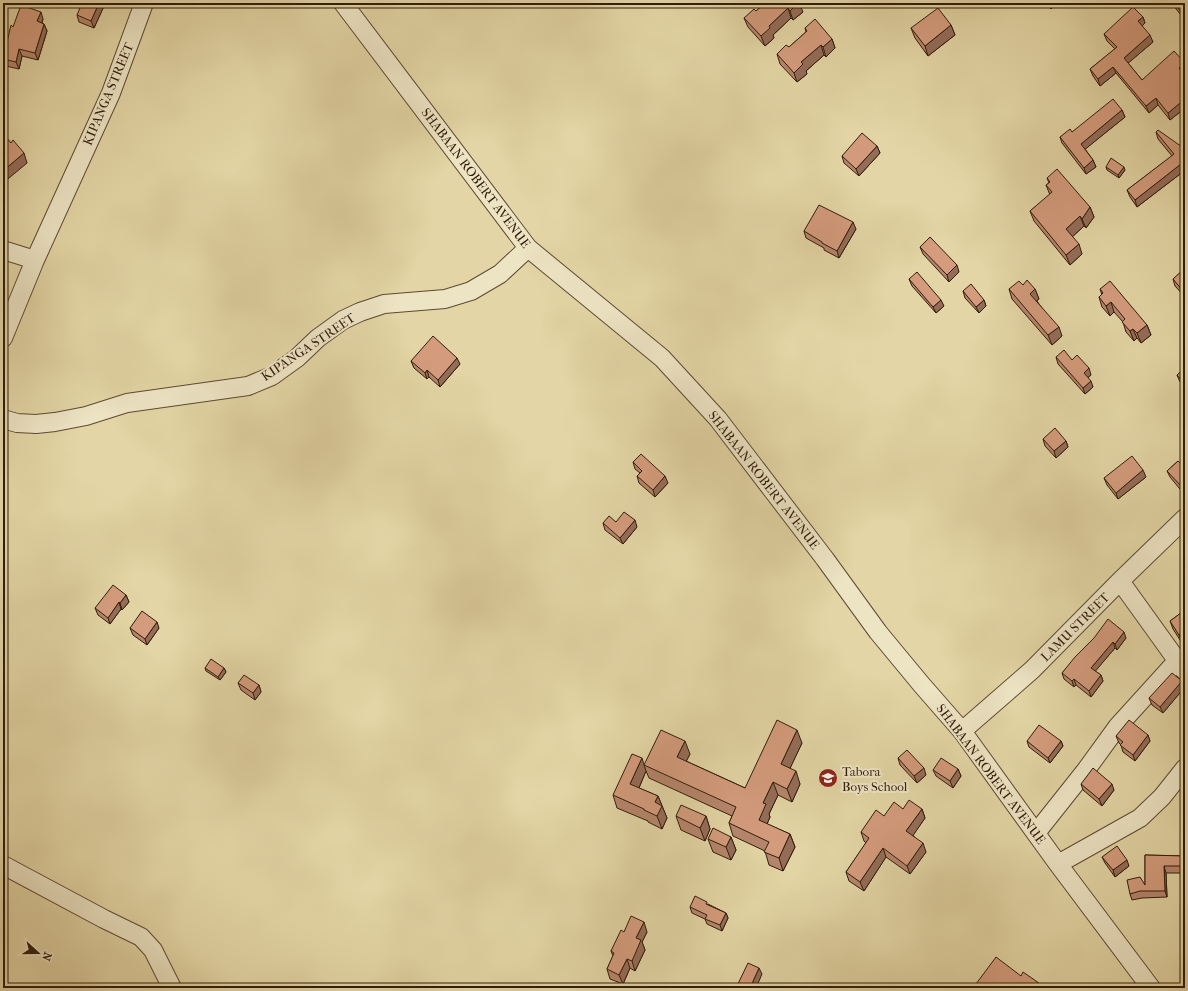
<svg xmlns="http://www.w3.org/2000/svg" width="1188" height="991" font-family="'IM FELL French Canon',serif">
<style>
.lines{fill:none;stroke-linecap:round;stroke-linejoin:round}
.minor-casing{stroke:#5d4a32;stroke-width:20}
.minor{stroke:#ede4c4;stroke-width:18}
.wall{fill:#b6866c;stroke:#301c0b}
.shaded-wall{fill:#946d58;stroke:#301c0b}
.building{fill:#d49c7d;stroke:#301c0b}
.labels{text-anchor:middle;dominant-baseline:central;stroke-width:4;stroke-linejoin:round;paint-order:stroke}
.street-label{font-size:13px;fill:#301c0b;stroke:#ede4c4}
.poi-label{font-size:13px;fill:#301c0b;stroke:#ede4c4;text-anchor:start}
</style>
<rect width="100%" height="100%" fill="#e3d5a5"/>
<filter id="stains"><feTurbulence type="fractalNoise" baseFrequency=".005" numOctaves="4"/><feColorMatrix values="0 0 0 0 .2 0 0 0 0 .09 0 0 0 0 .02 0 0 0 .5 -.17"/></filter>
<radialGradient id="worn" r=".72"><stop offset=".6" stop-color="#630" stop-opacity="0"/><stop offset="1" stop-color="#630" stop-opacity=".3"/></radialGradient>
<g class="lines">
<g class="minor-casing">
<path id="minor" d="M343 3 528 248 662 358 718 419 825 559 878 632 921 684 962 731 1058 864 1151 988
M3 250 35 260
M3 338 35 260 111 93 144 3
M3 419 17 423 36 424 55 422 86 416 127 403 248 386 272 376 297 358 318 338 343 320 360 312 384 304 445 299 471 291 500 274 528 248
M1120 581 1184 670
M962 731 1032 670 1120 581 1185 518
M1036 833 1086 770 1118 726 1177 661
M1058 864 1140 818 1162 797 1185 768
M3 865 104 919 141 937 153 950 172 988"/>
</g>
<use href="#minor" class="minor"/>
</g>
<path class="wall" d="M765 3 803 12 793 20 791 18 773 35 774 38 765 46 748 27 744 18 756 11Z
M1046 3H1057L1051 9Z
M1172 3H1185V20L1172 4Z
M104 6 94 28 79 22 77 15Z
M1143 17 1145 23 1142 26 1153 42 1128 63 1142 80 1185 63V71L1183 73 1185 76V108L1170 120 1158 105 1149 113 1116 73 1100 86 1093 76 1090 69 1115 49 1107 41 1104 34Z
M43 19 42 23 44 24 47 31 38 60 22 56 19 69 6 66 3 59 13 27Z
M951 25 955 35 928 56 915 38 911 28Z
M805 28 832 39 835 48 826 57 824 55 806 71 807 74 797 82 780 64 777 54 789 47 806 32Z
M1122 110 1125 117 1085 149 1093 160 1096 167 1086 174 1062 143 1060 137 1072 132Z
M1156 132 1185 149V172L1184 171 1137 207 1130 197 1127 190 1172 156 1158 139Z
M877 146 880 153 859 176 844 163 842 156Z
M1106 167 1125 170 1119 178 1107 170Z
M1047 178 1090 207 1094 217 1086 228 1084 226 1072 237 1082 254 1070 265 1034 221 1030 211 1050 195 1046 185 1049 183Z
M856 229 839 258 824 250V248L806 238 804 231Z
M920 247 959 272 949 282 923 254Z
M1185 269V297L1175 286 1173 279Z
M909 279 944 306 936 313 912 286Z
M1023 285 1035 289 1039 299 1037 301 1062 336 1052 345 1012 299 1009 289Z
M1100 289 1147 325 1151 335 1141 343 1137 338 1134 341 1126 332 1123 322 1114 312 1110 316 1102 307 1099 297 1102 295Z
M963 291 984 300 986 306 979 313 965 298Z
M1056 357 1072 360 1091 375 1088 378 1093 387 1085 394 1058 364Z
M411 361 460 364 440 387 429 377 427 379 414 368Z
M1185 368V387L1180 382 1177 375Z
M1043 439 1066 441 1068 447 1056 458 1045 446Z
M1178 461 1184 494 1170 477 1167 471Z
M633 462 668 483 655 497 639 483 637 476 640 473 635 469Z
M1146 477 1118 499 1107 485 1104 478Z
M616 522 637 527 623 544 605 530 603 523Z
M126 595 129 602 122 610 121 609 110 624 98 615 95 608Z
M1185 610 1182 643 1173 629 1170 621Z
M130 628H159L147 645 133 635Z
M1094 638H1126L1117 650 1115 648 1095 671 1101 675 1103 681 1091 697 1076 685 1074 687 1064 679 1062 673Z
M205 668H224L226 672 220 680 206 671Z
M238 683 259 685 261 692 255 700 241 690Z
M1184 688 1163 713 1152 705 1149 698Z
M1148 735 1150 741 1135 761 1123 752 1121 745 1119 743 1116 736Z
M1027 741H1061L1063 746 1050 763 1029 747Z
M802 743 790 768 800 784 792 802 778 795 769 814 770 817 767 824 790 834 795 847 783 871 769 865 765 851 733 836 729 823 732 816 649 778 646 771 639 788 658 796 667 818 662 829 648 822V821L617 808 613 795 644 765 690 754 686 761 745 788Z
M898 758 926 775 917 783 900 765Z
M958 769 961 776 953 788 936 776 933 770Z
M1081 784 1114 790 1102 806 1083 790Z
M903 809H922L925 818 913 835 926 852 910 874 886 857 864 891 849 881 846 872 866 843 864 841 861 832 884 816Z
M676 816H706L710 829 705 841 681 830Z
M731 837 736 850 731 860 713 852 708 839Z
M1145 855 1185 856V873H1166L1167 897 1142 898 1132 900 1130 894 1145 885Z
M1102 857 1129 866 1115 877 1105 863Z
M708 904 726 913 728 918 722 931 707 924 705 919 692 913 690 907Z
M624 932H647L642 942 645 950 635 971 630 968 623 984 610 979 607 969 613 956 611 951Z"/>
<path class="shaded-wall" d="M99 3H103L104 6 94 28 91 21Z
M798 3H799L803 12 793 20 790 11Z
M1049 3H1057L1051 9Z
M788 8 791 18 773 35 774 38 765 46 761 36 769 26Z
M41 12 43 19 40 28 37 21Z
M1143 17 1145 23 1141 27 1138 21Z
M3 18 6 24 3 28Z
M44 24 47 31 38 60 35 53Z
M951 25 955 35 928 56 925 46Z
M1150 35 1153 42 1126 65 1124 58Z
M832 39 835 48 826 57 823 47Z
M821 45 824 55 806 71 807 74 797 82 794 73 801 62Z
M19 49 22 56 19 69 16 62Z
M1185 63V71L1181 75 1179 68Z
M1113 67 1116 73 1100 86 1098 79Z
M1156 98 1158 105 1149 113 1146 106Z
M1185 99V108L1170 120 1168 113Z
M1122 110 1125 117 1083 151 1081 144Z
M877 146 880 153 859 176 856 169Z
M24 153 27 163 3 183V171Z
M1093 160 1096 167 1086 174 1084 168Z
M1181 164 1184 171 1137 207 1135 200Z
M1124 167 1125 170 1119 178 1118 175Z
M1090 207 1094 217 1086 228 1082 219Z
M1080 216 1084 226 1070 239 1066 229Z
M853 222 856 229 839 258 837 251Z
M1079 244 1082 254 1070 265 1066 255Z
M957 265 959 272 949 282 947 275Z
M1035 289 1039 299 1034 303 1030 294Z
M941 300 944 306 936 313 933 307Z
M984 300 986 306 979 313 976 307Z
M1111 302 1114 312 1110 316 1106 306Z
M1147 325 1151 335 1141 343 1137 333Z
M1059 327 1062 336 1052 345 1048 335Z
M1133 329 1137 338 1134 341 1130 331Z
M457 358 460 364 440 387 438 380Z
M1089 368 1091 375 1086 379 1084 373Z
M427 370 429 377 427 379 425 373Z
M1091 381 1093 387 1085 394 1083 388Z
M1066 441 1068 447 1056 458 1054 451Z
M1143 470 1146 477 1118 499 1116 493Z
M665 476 668 483 655 497 653 490Z
M1185 484V493L1184 494 1182 487Z
M635 520 637 527 623 544 620 538Z
M126 595 129 602 122 610 120 603Z
M119 602 121 609 110 624 108 618Z
M157 622 159 628 147 645 145 639Z
M1185 631V641L1182 643 1179 635Z
M1124 632 1126 638 1117 650 1115 644Z
M1113 642 1115 648 1093 674 1091 668Z
M224 668 226 672 220 680 218 677Z
M1101 675 1103 681 1091 697 1089 691Z
M1074 679 1076 685 1074 687 1072 681Z
M1182 681 1184 688 1163 713 1160 707Z
M259 685 261 692 255 700 253 693Z
M797 730 802 743 786 777 781 764Z
M1148 735 1150 741 1135 761 1133 755Z
M685 741 690 754 682 770 677 757Z
M1061 741 1063 746 1050 763 1048 758Z
M642 758 646 771 635 797 630 784Z
M924 768 926 775 917 783 914 776Z
M958 769 961 776 953 788 950 781Z
M796 771 800 784 792 802 787 789Z
M773 782 778 795 769 814 770 817 763 833 759 820 763 803Z
M1112 784 1114 790 1102 806 1099 799Z
M658 796 667 818 662 829 657 816 655 802Z
M922 809 925 818 910 840 906 831Z
M706 816 710 829 705 841 700 828Z
M790 834 795 847 783 871 779 858Z
M731 837 736 850 731 860 726 847Z
M923 843 926 852 910 874 907 866Z
M883 848 886 857 864 891 860 882Z
M1127 860 1129 866 1115 877 1113 870Z
M1164 866 1166 873 1167 897 1165 891Z
M726 913 728 918 722 931 720 925Z
M644 922 647 932 642 942 645 950 635 971 632 961 636 938Z
M627 959 630 968 623 984 619 975Z
M759 968 762 974 756 988H750Z"/>
<path class="building" d="M82 3H99L91 21 77 15Z
M765 3H798L790 11 788 8 769 26 770 28 761 36 744 18 754 9 756 11Z
M1174 3H1185V17Z
M21 5 41 12 37 21 44 24 35 53 19 49 16 62 3 59 11 25 13 27Z
M1133 7 1143 17 1138 21 1150 35 1124 58 1142 80 1174 51 1185 63 1179 68 1185 76V99L1168 113 1156 98 1146 106 1113 67 1098 79 1090 69 1117 47 1104 34Z
M938 8 951 25 925 46 911 28Z
M815 19 832 39 823 47 821 45 801 62 803 64 794 73 777 54 786 45 789 47 807 31 805 28Z
M1113 99 1122 110 1081 144 1093 160 1084 168 1060 137 1070 129 1072 132Z
M1158 130 1185 149V168L1181 164 1135 200 1127 190 1174 154 1156 132Z
M3 133 11 143 13 140 24 153 3 171Z
M862 133 877 146 856 169 842 156Z
M1111 158 1124 167 1118 175 1106 167Z
M1057 169 1090 207 1082 219 1080 216 1066 229 1079 244 1066 255 1030 211 1052 192 1046 185 1050 182 1047 178Z
M819 205 853 222 837 251 822 243V242L804 231Z
M930 237 957 265 947 275 920 247Z
M1185 268V290L1183 291 1173 279Z
M917 272 941 300 933 307 909 279Z
M1027 280 1035 289 1030 294 1059 327 1048 335 1009 289 1019 281 1023 285Z
M1110 281 1147 325 1137 333 1133 329 1130 331 1122 322 1125 319 1111 302 1106 306 1099 297 1103 293 1100 289Z
M971 284 984 300 976 307 963 291Z
M433 336 457 358 438 380 427 370 425 373 411 361Z
M1064 350 1072 360 1077 355 1089 368 1084 373 1091 381 1083 388 1056 357Z
M1185 368V384L1177 375Z
M1055 428 1066 441 1054 451 1043 439Z
M641 454 665 476 653 490 637 476 642 471 633 462Z
M1132 456 1143 470 1116 493 1104 478Z
M1178 461 1185 468V484L1182 487 1167 471Z
M624 512 635 520 620 538 603 523 609 516 616 522Z
M113 585 126 595 120 603 119 602 108 618 95 608Z
M1185 610V631L1179 635 1170 621Z
M142 611 157 622 145 639 130 628Z
M1108 619 1124 632 1115 644 1113 642 1091 668 1101 675 1089 691 1074 679 1072 681 1062 673 1075 657 1094 638Z
M211 659 224 668 218 677 205 668Z
M1172 673 1182 681 1160 707 1149 698Z
M244 675 259 685 253 693 238 683Z
M777 720 797 730 781 764 796 771 787 789 773 782 763 803 766 804 759 820 790 834 779 858 764 852 769 842 729 823 736 807 644 765 661 730 685 741 677 757 745 788Z
M1129 720 1148 735 1133 755 1120 745 1123 742 1116 736Z
M1039 725 1061 741 1048 758 1027 741Z
M907 750 924 768 914 776 898 758Z
M632 754 642 758 630 784 658 796 655 802 662 806 657 816 644 810V809L613 795Z
M941 758 958 769 950 781 933 770Z
M1093 768 1112 784 1099 799 1081 784Z
M909 800 922 809 906 831 923 843 907 866 883 848 860 882 846 872 869 838 861 832 876 810 884 816 894 802 903 809Z
M681 805 706 816 700 828 676 816Z
M713 828 731 837 726 847 708 839Z
M1117 846 1127 860 1113 870 1102 857Z
M1145 855 1185 856V866H1164L1165 891H1140L1130 894 1127 880 1140 877 1145 885Z
M695 896 707 902 706 904 726 913 720 925 705 919 707 915 690 907Z
M631 916 644 922 636 938 641 940 632 961 627 959 619 975 607 969 614 953 611 951 621 930 624 932Z
M996 957 1021 976 1023 972 1046 988H973Z
M748 963 759 968 750 988H736Z"/>
<defs>
<g id="school-disc" transform="scale(1)"><circle r="9.5" fill="#8f2418" stroke="#ede4c4"/><path d="M0-5L7-2L0 1L-7-2ZM-4 1L0 2.5L4 1V4Q0 6-4 4Z" fill="#fff"/></g>
</defs>
<g fill-rule="evenodd">
<use href="#school-disc" x="828" y="778"/>
</g>
<g class="labels">
<g class="street-label">
<text transform="translate(108 94) rotate(-67)">KIPANGA STREET</text>
<text transform="translate(476 178) rotate(53)">SHABAAN ROBERT AVENUE</text>
<text transform="translate(308 347) rotate(-34)">KIPANGA STREET</text>
<text transform="translate(764 480) rotate(52)">SHABAAN ROBERT AVENUE</text>
<text transform="translate(1075 627) rotate(-45)">LAMU STREET</text>
<text transform="translate(991 774) rotate(53)">SHABAAN ROBERT AVENUE</text>
</g>
<g class="poi-label">
<text x="842" y="771">Tabora<tspan x="842" dy="15">Boys School</tspan></text>
</g>
</g>
<rect width="1188" height="991" fill="none" stroke="#e3d5a5" stroke-width="16"/>
<rect x="4" y="4" width="1180" height="983" fill="none" stroke="#301c0b" stroke-width="2"/>
<rect x="8" y="8" width="1172" height="975" fill="none" stroke="#301c0b"/>
<g transform="translate(38 953) rotate(111)" stroke="#ede4c4" stroke-width="3" paint-order="stroke">
<path d="M0-3L7 15L0 10L-7 15Z" fill="#301c0b"/>
<text y="-6" font-size="11" font-weight="bold" text-anchor="middle" fill="#301c0b">N</text>
</g>
<rect width="100%" height="100%" filter="url(#stains)"/>
<rect width="100%" height="100%" fill="url(#worn)"/>
</svg>
